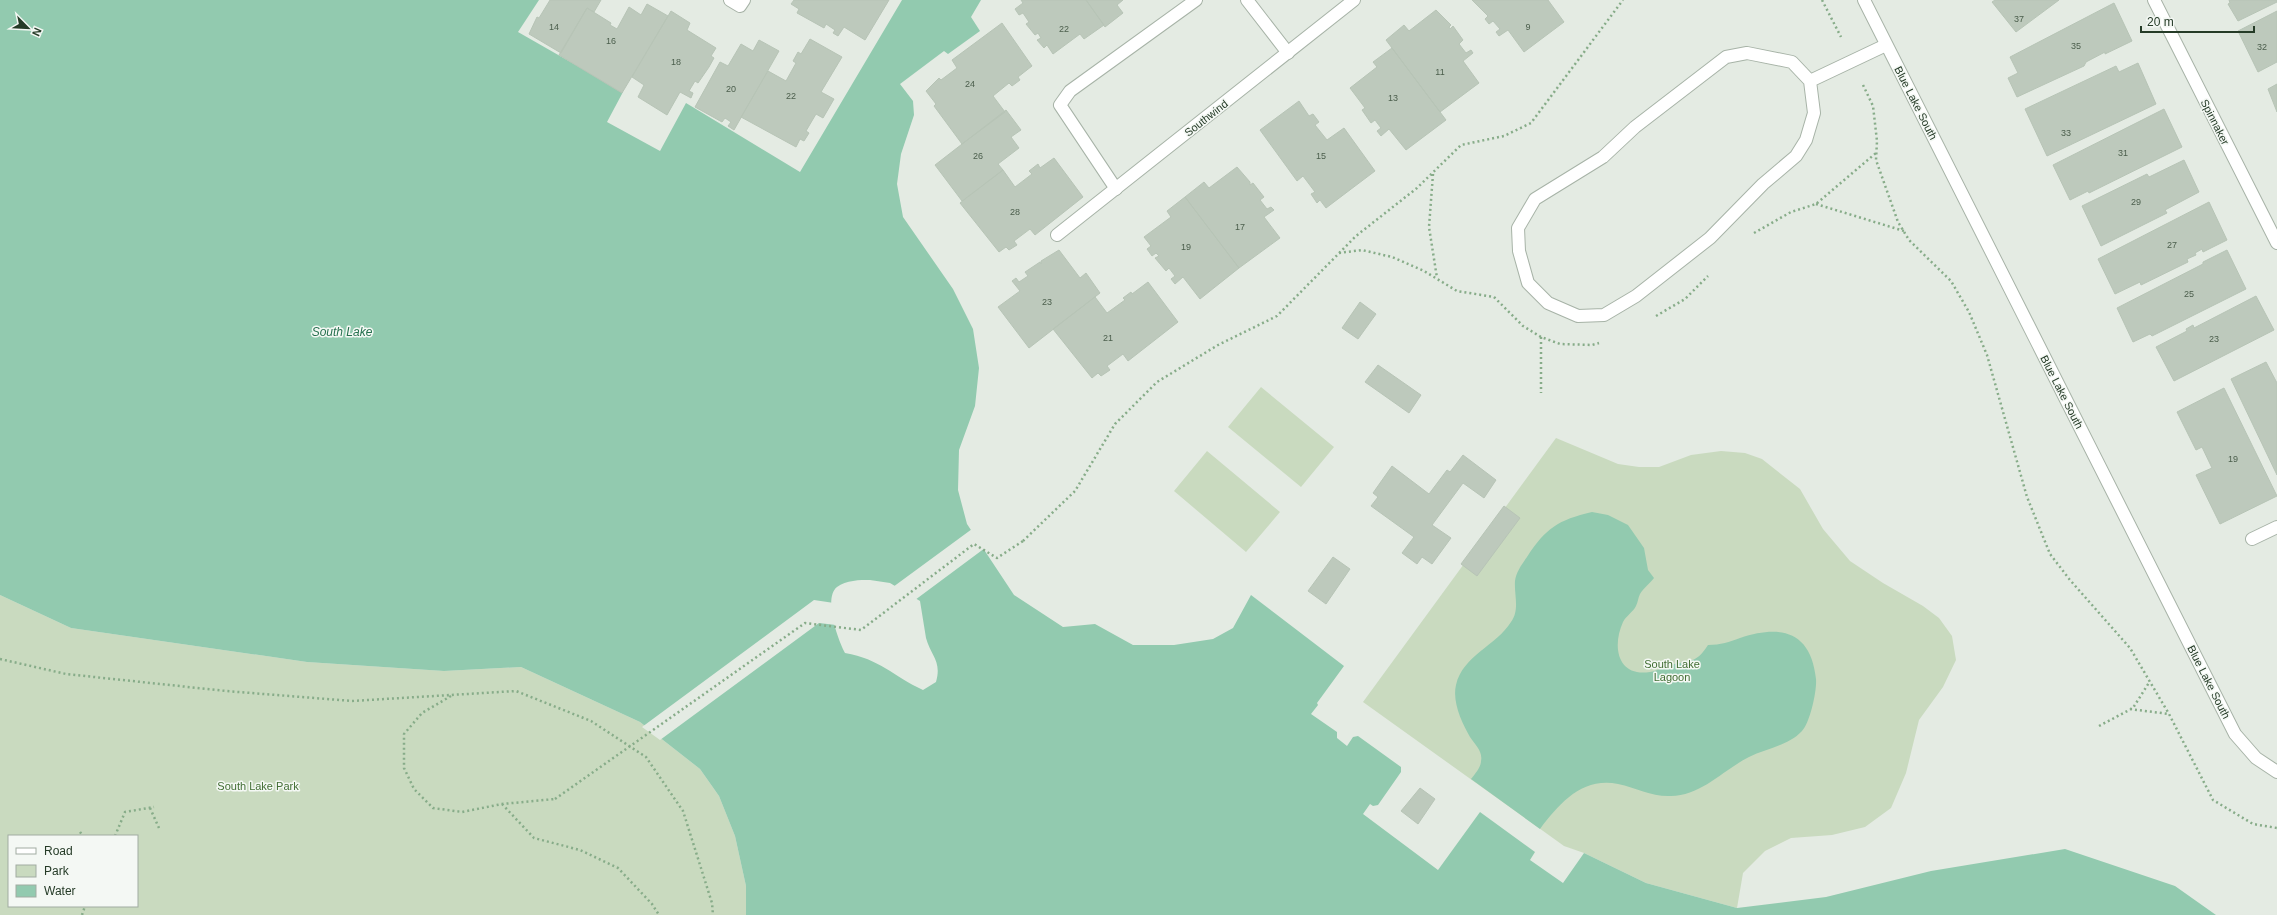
<svg xmlns="http://www.w3.org/2000/svg" width="2277" height="915" font-family="Helvetica,sans-serif">
<style>
.green{fill:#c9dabf;fill-rule:evenodd}
.water{fill:#92caaf;fill-rule:evenodd}
.pier{fill:#e4ebe3}
.building{fill:#bdc9bc;stroke:#b7c4b6}
.lines{fill:none;stroke-linecap:round;stroke-linejoin:round}
.service-casing{stroke:#a7b3a7;stroke-width:14}
.minor-casing{stroke:#a7b3a7;stroke-width:14}
.tertiary-casing{stroke:#a7b3a7;stroke-width:14}
.path{stroke:#87ac89;stroke-width:2.5;stroke-dasharray:2 3;stroke-linecap:butt}
.service{stroke:#fff;stroke-width:12}
.minor{stroke:#fff;stroke-width:12}
.tertiary{stroke:#fff;stroke-width:12}
.path-bridge{stroke:#87ac89;stroke-width:2.5;stroke-dasharray:2 3;stroke-linecap:butt}
.labels{text-anchor:middle;dominant-baseline:central;stroke-width:3;stroke-linejoin:round;paint-order:stroke}
.number-label{font-size:9px;fill:#4b5e4c}
.street-label{font-size:11px;fill:#253b27;stroke:#f4f8f4}
.park-label{font-size:11px;fill:#416d33;stroke:#f4f8f4}
.water-label{font-size:12px;font-style:italic;fill:#25704e;stroke:#f4f8f4}
</style>
<rect width="100%" height="100%" fill="#e4ebe3"/>
<path class="green" d="M1261 387 1334 447 1301 487 1228 427Z
M1556 438 1618 464 1639 467H1659L1691 455 1721 451 1745 453 1762 459 1800 489 1823 529 1850 561 1883 583 1923 606 1939 618 1952 636 1956 660 1943 687 1919 720 1906 773 1891 808 1865 827 1832 835 1791 838 1765 851 1743 873 1737 908 1646 883 1584 853 1564 846 1363 702Z
M1207 451 1280 512 1246 552 1174 491Z
M0 595 71 628 307 662 444 671 521 667 640 722 700 769 719 796 735 836 746 886V915H0ZM9 836H137V906H9Z"/>
<path class="water" d="M0 0H539L518 32 623 92 607 122 660 151 686 103 800 172 902 0H981L971 17 980 31 948 54 944 51 900 84 913 101 914 115 901 154 897 184 903 217 953 289 973 329 979 368 975 406 959 450 958 490 967 524 1014 595 1063 627 1095 624 1133 645H1174L1213 639 1233 628 1251 595 1344 666 1317 703 1318 705 1311 714 1337 732V738L1347 746 1353 737 1358 736 1401 767V772L1378 805 1373 806 1370 804 1363 814 1438 870 1480 812 1535 852 1530 860 1563 883 1584 853 1646 883 1737 908 1826 897 1931 871 2065 849 2175 886 2216 915H746V886L735 836 719 796 700 769 640 722 521 667 444 671 307 662 71 628 0 595ZM870 580 890 583 920 601C922 613 924 626 926 638 931 656 942 661 936 682L923 690C893 676 880 659 845 653 838 640 823 598 837 587 846 580 860 580 870 580Z
M1592 512 1608 515 1628 525 1644 548 1648 570 1654 578C1650 583 1643 589 1640 594 1638 598 1638 602 1636 606 1633 612 1626 616 1623 622 1612 646 1617 677 1650 672 1657 671 1664 667 1670 665 1690 660 1696 664 1708 645 1721 645 1729 642 1740 638 1782 624 1811 632 1816 679 1817 691 1810 723 1802 731 1788 746 1767 748 1749 757 1723 770 1701 796 1671 796 1652 797 1637 788 1618 784 1582 777 1560 803 1540 829L1471 779C1475 774 1481 767 1481 761 1483 751 1475 745 1470 737 1462 723 1452 702 1456 685 1463 655 1496 646 1511 622 1520 610 1514 595 1515 581 1516 572 1522 564 1527 557 1546 528 1558 520 1592 512Z"/>
<path class="pier" d="M972 529 985 548 915 600 893 587Z
M814 600 834 603 836 625 819 623 660 740 642 727Z"/>
<path class="building" d="M550 0H601L594 12 587 8 561 53 529 34 537 17 539 18Z
M794 0H889L865 40 844 27 838 36 833 33 835 30 826 24 824 28 797 13 799 9 791 4Z
M1021 0H1086L1104 25 1084 39 1080 34 1053 54 1047 45 1044 48 1037 40 1041 38 1038 33 1035 35 1026 24 1029 22 1023 13 1019 15 1015 9 1023 3Z
M1086 0H1123L1117 5 1123 13 1105 27Z
M1472 0H1548L1564 22 1524 52 1508 30 1499 36 1496 32 1500 29 1493 21 1489 24 1485 19 1488 16Z
M1995 0H2059L2016 32 1992 2Z
M2229 0H2277V2L2238 21 2228 4 2230 3Z
M2114 3 2132 41 2105 54V52L2086 62 2084 66 2017 97 2008 78 2018 73 2010 57Z
M647 4 668 16 622 93 559 55 587 8 611 23 610 25 617 29 629 7 641 15Z
M1436 10 1451 25 1449 27 1450 29 1453 26 1463 40 1459 44 1466 53 1471 50 1473 53 1463 61 1479 83 1440 112 1386 40 1404 25 1409 31Z
M671 11 690 23 687 30 716 48 711 56 714 58 709 67 698 83 695 81 689 91 693 93 691 98 680 92 667 115 638 97 644 85 632 77Z
M2277 11V62L2258 72 2238 31Z
M1002 23 1032 66 1018 77 1020 80 1012 86 1009 83 993 96 1005 112 962 144 934 106 936 104 926 91 939 78 941 80 957 68 952 60Z
M810 39 842 57 821 92 834 99 823 118 816 114 806 131 809 133 804 141 800 139 796 147 741 117 768 71 786 81 796 63 793 61 798 52 801 54Z
M759 40 779 51 734 130 728 126 731 122 725 118 722 122 695 107 720 62 728 66 741 44 753 51Z
M1392 48 1446 120 1406 150 1389 129 1381 136 1377 131 1381 128 1375 120 1371 123 1362 110 1365 108 1350 88 1377 67 1373 62Z
M2138 63 2156 104 2047 156 2025 109 2116 66 2119 72Z
M2277 84V112L2268 89Z
M1299 101 1309 116 1313 114 1319 122 1315 125 1327 140 1344 128 1375 171 1326 208 1320 200 1317 203 1311 194 1315 192 1303 176 1297 181 1260 130Z
M2164 109 2182 147 2089 193 2088 191 2070 200 2053 165Z
M1006 110 1021 130 1011 137 1019 148 998 164 1003 170 962 201 935 165Z
M1054 158 1083 197 1035 235 1030 229 1014 241 1017 245 1009 250 1006 247 999 252 960 203 1003 170 1015 187 1032 174 1029 171 1038 164 1040 168Z
M2184 160 2199 192 2165 210 2167 213 2101 246 2082 206 2147 174 2149 177Z
M1237 167 1250 182V185L1253 183 1264 197 1260 200 1267 209 1271 207 1274 210 1264 217 1280 238 1239 268 1185 197 1204 182 1209 188Z
M1185 197 1239 268 1200 299 1183 277 1175 284 1171 279 1175 276 1169 268 1166 271 1155 258 1159 256 1156 253 1152 256 1147 249 1151 246 1144 237 1171 217 1167 211Z
M2209 202 2227 240 2203 252 2202 249 2195 253 2196 255 2187 259 2188 262 2141 285 2140 282 2115 294 2098 259Z
M1059 250 1080 278 1086 273 1100 293 1029 348 998 307 1020 291 1012 281 1016 278 1019 282 1028 276 1025 272 1040 262 1041 264V261Z
M2227 250 2246 289 2152 336 2150 334 2133 342 2117 308 2203 264V262Z
M1148 282 1178 322 1128 361 1123 354 1107 366 1110 370 1101 376 1098 373 1092 378 1053 329 1095 297 1107 313 1125 300 1123 298 1131 292 1132 294Z
M2256 296 2274 330 2174 381 2156 347 2187 331 2186 329 2193 325 2194 328Z
M1360 302 1376 314 1358 339 1342 328Z
M2266 362 2277 383V475L2231 379Z
M1378 365 1421 395 1409 413 1365 382Z
M2224 388 2277 496 2220 524 2196 475 2212 468 2202 447 2196 450 2177 412Z
M1463 455 1496 480 1484 498 1463 483 1432 525 1451 538 1432 564 1422 557 1417 564 1402 553 1414 537 1371 506 1378 497 1373 493 1392 466 1429 494 1447 470 1450 472Z
M1504 506 1520 518 1477 576 1461 564Z
M1333 557 1350 569 1326 604 1308 591Z
M1420 788 1435 799 1418 824 1401 811Z"/>
<g class="lines">
<g class="service-casing">
<path id="service" d="M1247 0 1288 53
M1747 53 1792 62 1810 81 1814 113 1806 140 1796 156 1763 184 1710 238 1636 296 1604 315 1578 316 1548 303 1528 283 1519 251 1518 228 1535 199 1603 157 1635 127 1726 57Z
M1810 81 1886 45
M1116 189 1060 105 1070 91 1196 0
M2252 539 2277 527"/>
</g>
<g class="minor-casing">
<path id="minor" d="M730 0 740 6 744 0
M2154 0 2277 243
M1057 235 1354 0"/>
</g>
<g class="tertiary-casing">
<path id="tertiary" d="M1864 0 2235 734 2256 758 2277 772"/>
</g>
<path class="path" d="M1822 0 1841 37
M1863 85 1873 106 1877 141 1876 160 1898 222 1909 240 1951 281 1969 312 1987 355 2027 497 2050 554 2070 580 2130 648 2169 714 2213 800 2253 824 2277 828
M1433 174 1429 227 1437 278
M1816 204 1904 231
M1754 233 1791 212 1816 204 1876 153
M1339 253 1362 250 1392 257 1424 271 1457 291 1494 297 1523 326 1541 337 1560 344 1592 345 1599 343
M1656 316 1685 299 1708 276
M1541 337V393
M1023 541 1075 491 1115 424 1157 382 1218 345 1277 316 1356 236 1417 188 1461 145 1504 136 1531 123 1623 0
M0 659 66 674 226 691 352 701 516 691 591 721 646 757 683 811 712 903 713 915
M451 696 422 713 404 734V768L414 789 433 808 462 812 502 804 555 799
M2130 709 2169 714
M2099 726 2133 708 2150 681
M502 804 534 838 580 850 618 868 652 904 659 915
M150 808 159 828
M80 832 83 836
M115 836 125 812 154 807
M82 915 85 906"/>
<use href="#service" class="service"/>
<use href="#minor" class="minor"/>
<use href="#tertiary" class="tertiary"/>
<path class="path-bridge" d="M555 799 805 623 861 630 974 544 997 558 1023 541"/>
</g>
<g class="labels">
<g class="number-label">
<text x="2019" y="19">37</text>
<text x="554" y="27">14</text>
<text x="1528" y="27">9</text>
<text x="1064" y="29">22</text>
<text x="611" y="41">16</text>
<text x="2076" y="46">35</text>
<text x="2262" y="47">32</text>
<text x="676" y="62">18</text>
<text x="1440" y="72">11</text>
<text x="970" y="84">24</text>
<text x="731" y="89">20</text>
<text x="791" y="96">22</text>
<text x="1393" y="98">13</text>
<text x="2066" y="133">33</text>
<text x="2123" y="153">31</text>
<text x="978" y="156">26</text>
<text x="1321" y="156">15</text>
<text x="2136" y="202">29</text>
<text x="1015" y="212">28</text>
<text x="1240" y="227">17</text>
<text x="2172" y="245">27</text>
<text x="1186" y="247">19</text>
<text x="2189" y="294">25</text>
<text x="1047" y="302">23</text>
<text x="1108" y="338">21</text>
<text x="2214" y="339">23</text>
<text x="2233" y="459">19</text>
</g>
<g class="street-label">
<text transform="translate(1916 103) rotate(63)">Blue Lake South</text>
<text transform="translate(1206 118) rotate(-38)">Southwind</text>
<text transform="translate(2215 122) rotate(63)">Spinnaker</text>
<text transform="translate(2062 392) rotate(63)">Blue Lake South</text>
<text transform="translate(2209 682) rotate(63)">Blue Lake South</text>
</g>
<g class="park-label">
<text x="1672" y="664">South Lake<tspan x="1672" dy="13">Lagoon</tspan></text>
<text x="258" y="786">South Lake Park</text>
</g>
<g class="water-label">
<text x="342" y="332">South Lake</text>
</g>
</g>
<rect x="8" y="835" width="130" height="72" fill="#f4f8f4" stroke="#a1aca2"/>
<rect x="16" y="848" width="20" height="6" fill="#ffffff" stroke="#a1aca2"/>
<text x="44" y="855" font-size="12" fill="#253b27">Road</text>
<rect x="16" y="865" width="20" height="12" fill="#c9dabf" stroke="#a1aca2"/>
<text x="44" y="875" font-size="12" fill="#253b27">Park</text>
<rect x="16" y="885" width="20" height="12" fill="#92caaf" stroke="#a1aca2"/>
<text x="44" y="895" font-size="12" fill="#253b27">Water</text>
<g transform="translate(28 28) rotate(114)" stroke="#f4f8f4" stroke-width="3" paint-order="stroke">
<path d="M0-3L7 15L0 10L-7 15Z" fill="#253b27"/>
<text y="-6" font-size="11" font-weight="bold" text-anchor="middle" fill="#253b27">N</text>
</g>
<path d="M2141 26v6h113v-6" fill="none" stroke="#253b27" stroke-width="2"/>
<text x="2147" y="26" font-size="12" fill="#253b27" stroke="#f4f8f4" stroke-width="3" paint-order="stroke">20 m</text>
</svg>
